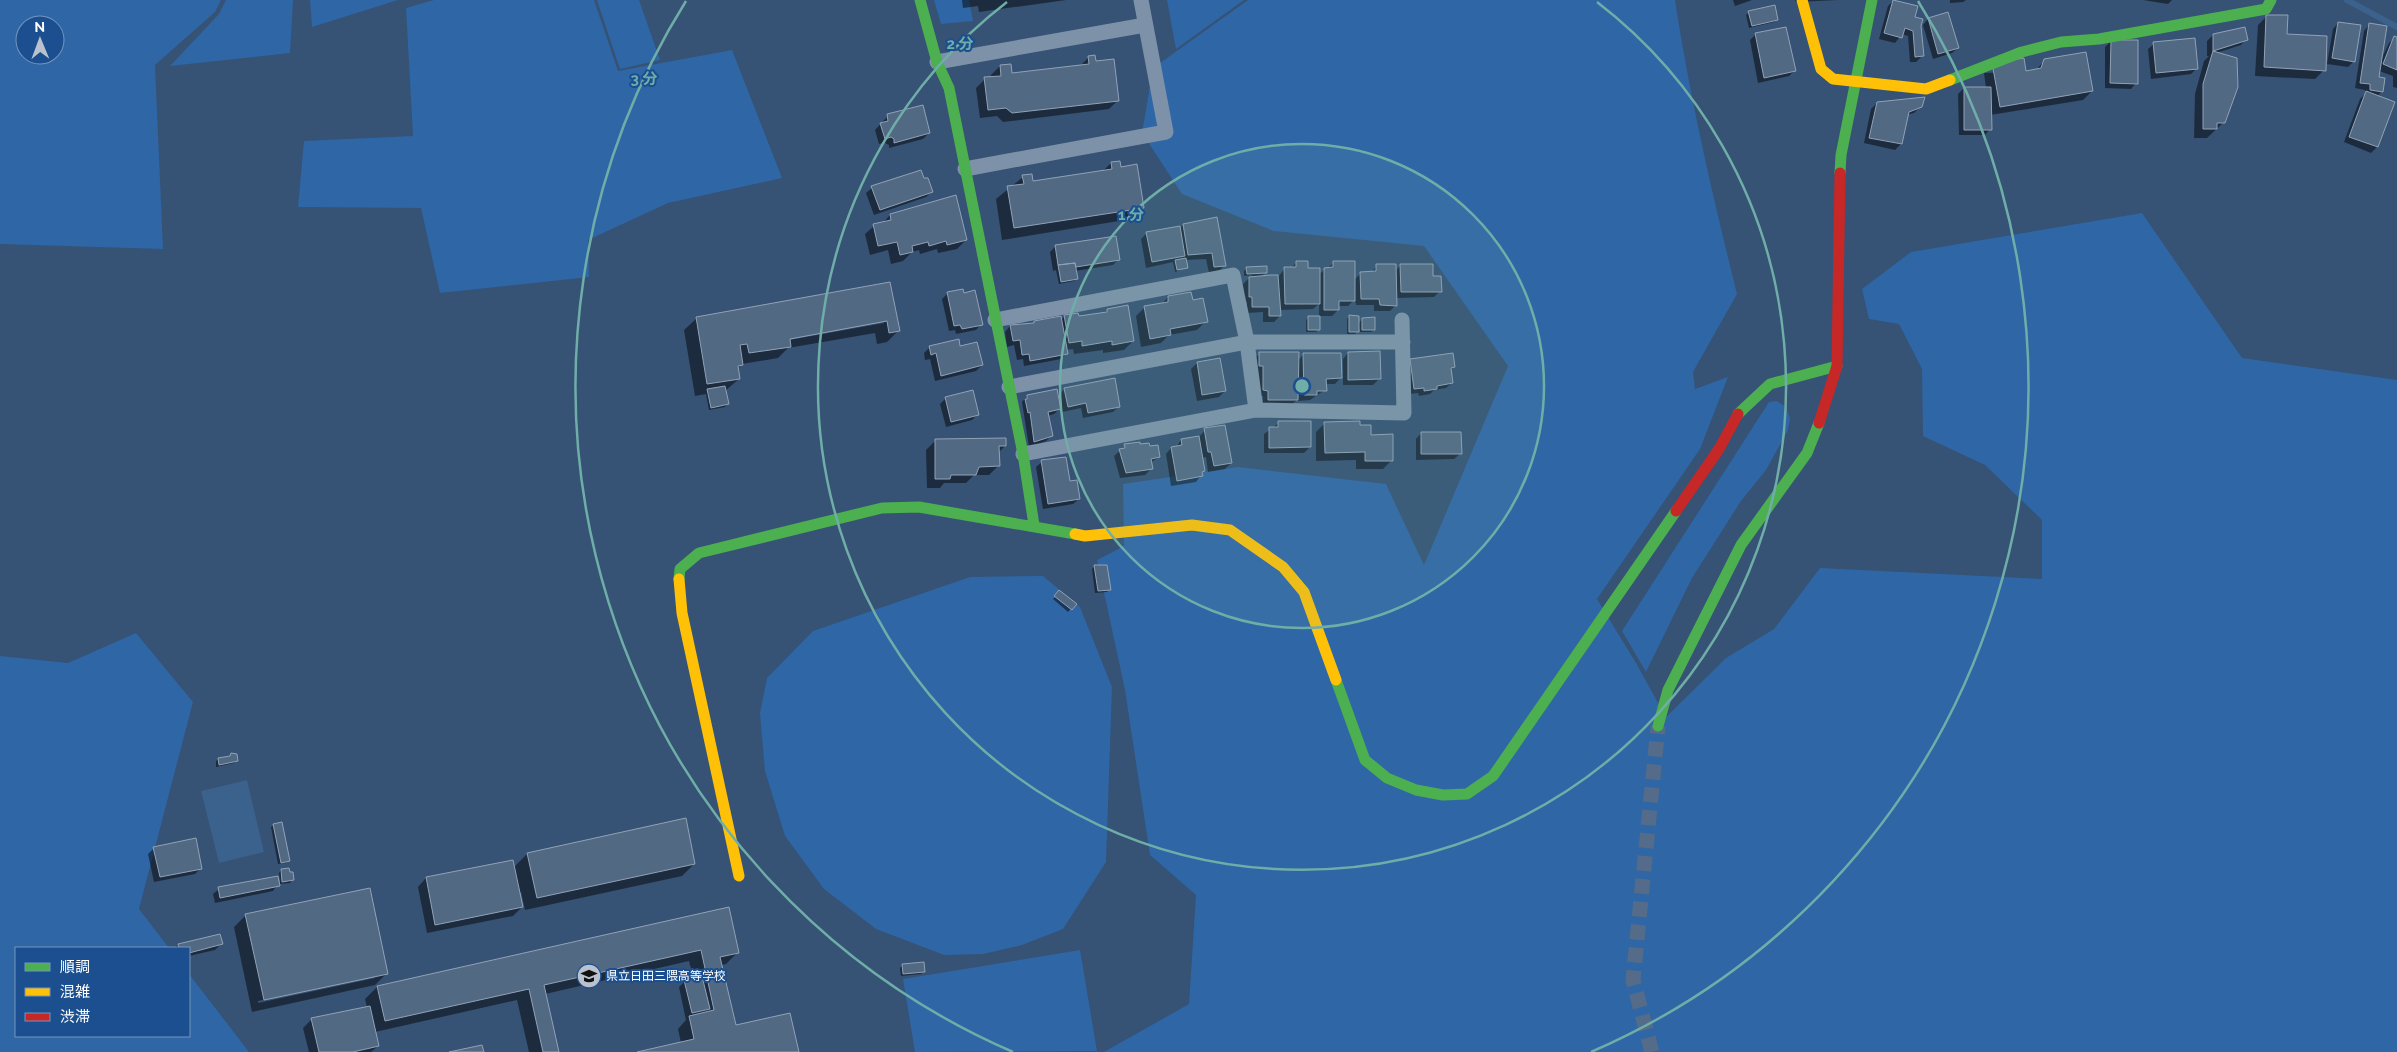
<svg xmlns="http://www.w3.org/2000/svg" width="2397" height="1052" font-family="Raleway,'Noto Sans JP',sans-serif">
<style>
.green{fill:#2f66a5;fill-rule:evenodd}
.water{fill:#3b618d}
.shadow{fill:#0007;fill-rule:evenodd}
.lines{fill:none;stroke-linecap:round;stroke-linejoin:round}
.stream{stroke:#3b618d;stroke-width:6}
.building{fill:#526984;stroke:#92a2b6}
.street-tunnel{stroke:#546c89;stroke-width:15;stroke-dasharray:15 8;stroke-linecap:butt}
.street{stroke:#7d92a8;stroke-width:15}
.fast{stroke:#4caf50;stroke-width:11}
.slow{stroke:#ffc107;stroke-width:11}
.jam{stroke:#c62828;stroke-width:11}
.ring{fill:none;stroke:#6fada8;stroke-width:2.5}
.labels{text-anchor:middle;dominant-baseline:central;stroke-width:4;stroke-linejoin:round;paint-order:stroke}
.poi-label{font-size:12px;fill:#fff;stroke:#1b4f8f;text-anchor:start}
.centre{fill:#6fada8;stroke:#1b4f8f;stroke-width:2.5}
.ring-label{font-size:15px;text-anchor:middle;font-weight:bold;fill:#6fada8;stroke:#1b4f8f;stroke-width:4;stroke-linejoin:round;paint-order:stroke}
</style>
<rect width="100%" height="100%" fill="#365274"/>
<path class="green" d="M0 0H221L215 12 155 65 163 249 0 244ZM25 25H55V55H25Z
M226 0H293L290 53 170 66 219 14Z
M310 0H398L312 27Z
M434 0H594L618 71 732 50 782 178 668 203 588 240 589 277 440 293 421 208 298 207 304 141 413 136 406 8Z
M597 0H639L660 60 620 69Z
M934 0H969L973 21 941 24Z
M1167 0H1244L1176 49Z
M1248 0H1675C1690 99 1713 197 1737 294L1693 372 1695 389 1728 377 1700 449 1597 599 1636 663 1666 717 1726 658 1774 629 1820 568 2042 579V520L1985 465 1923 436 1922 369 1899 324 1869 319 1862 289 1911 252 2142 213 2242 358 2397 380V1052H1104L1189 1004 1196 895 1150 855 1125 690 1097 560 1124 546 1123 484 1238 467 1386 484 1424 565 1508 366 1424 246 1274 231 1182 194 1142 133 1153 68Z
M1777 401 1786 407 1790 418 1788 430 1766 470 1741 501 1692 578 1646 672 1622 631 1769 402Z
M1043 576 1080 607 1112 687 1106 862 1063 929 1022 945 983 954 944 955 876 929 824 889 785 836 765 771 760 713 767 678 813 631 970 577Z
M136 633 193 702 139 909 169 948H16V1036H189V974L249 1052H0V656L68 663Z
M1080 950 1097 1051 915 1052 903 979Z"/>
<path class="water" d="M247 780 264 852 219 863 201 791Z"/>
<path class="shadow" d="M962 0H1066L979 12 978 6 963 8Z
M1733 0H1752L1735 6Z
M1795 0H1838L1796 2Z
M1950 0H1966L1963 2 1950 3Z
M2143 0H2172L2168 4Z
M1893 1 1914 18 1920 26 1922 56 1916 62H1910L1908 36 1902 34 1895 43 1879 39 1888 6Z
M1749 12 1777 20 1774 22 1749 28 1746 15Z
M1948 14 1958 48 1952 53 1933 59 1923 25 1928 19Z
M2267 16 2324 70 2315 79 2255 76 2258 25Z
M2338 23 2354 61 2348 67 2327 64 2333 29Z
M2369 25 2380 62 2389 43 2395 38 2397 39V88L2393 87V76L2379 71 2378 78 2382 91 2377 97 2393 103 2377 147 2371 153 2344 142 2360 99 2365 94V90L2355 88 2364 31Z
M1755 35 1794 71 1789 76 1758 83 1750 40Z
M2213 35 2246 39 2241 45 2216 53 2224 122 2207 138H2194L2195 94 2204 61 2209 56H2207V41Z
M2111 41 2136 83 2131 89 2105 88V47Z
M2154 44 2197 68 2191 74 2151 79 2148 49Z
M1089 57 1095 63 1118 100 1109 109 1003 122 997 116 980 118 976 88 985 79 991 78V75L1000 66 1011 75 1080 66Z
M2045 60 2092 91 2083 100 1990 115V129L1985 135H1959L1958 94 1964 88H1986L1984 73 2035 71Z
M1877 103 1921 106 1914 113 1906 115 1901 144 1895 150 1864 143 1871 109Z
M888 116 929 133 923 139 889 148V145L885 143 879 144 875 130Z
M1111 163 1120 168 1143 207 1131 219 1002 240 996 199 1023 177 1032 183 1103 171Z
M923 179 932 191 926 197 874 215 866 193 872 188Z
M890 215 966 240 957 249 938 253 937 249 920 254 919 250 912 252 903 261 891 264 888 250 870 255 865 234 874 226 882 224Z
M1183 225 1225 265 1219 271 1209 273 1206 259 1185 260 1187 267 1175 272 1173 262 1146 268 1141 239 1146 234 1179 229Z
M1056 246 1118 260 1113 265 1075 271 1076 279 1074 281 1059 284 1056 270 1053 271 1050 252Z
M1296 263 1319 274 1334 263 1354 280 1361 273H1371L1377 266 1395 271 1401 265 1432 277 1440 291 1434 297 1396 298V305L1390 311H1374V305H1356L1355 299 1348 306H1338V310L1332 316H1319V304L1313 309 1280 310V316L1274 322H1263V312L1247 313V302H1244L1243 284 1252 275 1244 276V271L1247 268 1266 272 1261 277 1279 276 1285 268H1291Z
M889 284 899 330 887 342 877 344 875 333 788 348 778 358 742 364 737 370 739 379 725 391 727 404 725 407 709 410 706 394 695 396 684 330 696 319ZM884 321V323L784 341V339Z
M948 293 981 324 976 330 956 334 955 330 949 331 942 299Z
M1168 297 1206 321 1197 330 1169 335 1161 343 1141 347 1136 316 1145 307 1161 305Z
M1107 310 1133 341 1124 350 1103 353V350L1074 354 1073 349 1066 350 1067 353 1061 359 1024 366 1023 359 1017 360 1014 345 1007 347 1005 332 1010 326 1061 320 1065 316 1078 318 1104 313Z
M1309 317 1318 330 1316 332H1306V320Z
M1349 317 1358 324 1362 319 1374 330 1371 332H1360V329L1355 334H1347V319Z
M930 347H960L982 365 976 371 935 381 930 359 925 360 924 353Z
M1260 353 1297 361 1303 355 1340 375H1343V359L1348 353 1379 379 1373 385H1343V375L1335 384H1325V390L1310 400 1298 401V399L1291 405H1263V396H1258L1254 359Z
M1219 359 1225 391 1219 397 1197 401 1191 369 1197 363Z
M1410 360 1454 367 1450 371 1452 383 1446 388 1434 390 1430 394 1419 396 1418 393 1409 394Z
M1065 389 1119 406 1113 412 1083 418 1081 408 1062 412 1061 407 1054 414 1047 416 1051 436 1046 441 1029 447 1022 402 1027 396H1057Z
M946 398 978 414 972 420 946 427 940 404Z
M1279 423 1310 447 1304 453H1264V434Z
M1325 423 1358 427 1392 460 1383 469H1356V460L1316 461V432Z
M1205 430 1231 463 1225 469 1208 472 1206 457 1201 458 1204 471 1196 482 1171 486 1166 454 1171 448 1176 447 1181 440 1199 437Z
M1421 433 1460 454 1454 459 1416 460V439Z
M935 441 1005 446 998 453V466L989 475H974L966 483H944L940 488H927L926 450Z
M1125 446 1159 457 1150 463 1151 469 1145 475 1120 478 1114 456Z
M1042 462 1069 482 1079 499 1073 504 1043 509 1036 467Z
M1094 567 1110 589 1107 592 1095 593 1092 569Z
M1060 592 1075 604 1068 612 1053 599Z
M219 759 236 761 234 763 216 767V761Z
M274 825 288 861 286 863 278 864 271 827Z
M154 848 201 868 195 874 154 882 148 854Z
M527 854 694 864 682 876 525 910 521 892H519L522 907 513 916 427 933 418 887 426 878 514 867Z
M281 870 292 880 290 883 278 884 273 891 215 903 213 894 219 889 280 882 279 873Z
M728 909 738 952 726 964 721 965 735 1026 797 1052H642L681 1043 678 1029 686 1020 679 987 685 981 694 980 689 961 545 994 558 1052H529L517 1000 375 1032 378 1046 371 1052H309L303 1028 312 1019 367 1007 365 999 377 987Z
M246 915 387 973 375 985 252 1012 234 927ZM375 975V978L258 1003V1001Z
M221 944 215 950 189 956V948H175L178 945Z
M903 965 924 972 921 974 901 976 900 968Z"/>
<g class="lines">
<path class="stream" d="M2347 0 2397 27"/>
</g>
<path class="building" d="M1893 0 1918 6 1915 17 1923 19 1921 26 1924 56 1915 57 1913 31 1905 28 1902 38 1884 33Z
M1775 5 1778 20 1752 26 1748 11Z
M1948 12 1959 48 1938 54 1928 18Z
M2266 15H2288L2287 34 2327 36 2326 71 2264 67Z
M2338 22 2361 25 2355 62 2332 58Z
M2369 23 2387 26 2379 77 2385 78 2383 92 2370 90V84L2360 83Z
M1786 27 1796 71 1764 78 1755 33Z
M2245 27 2248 40 2213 51V34Z
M2394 36 2397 37V70L2383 64Z
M2195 38 2198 69 2156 73 2153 42Z
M2111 40H2138V84L2110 83Z
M2213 51 2237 58 2238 87 2225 123H2217V129H2203V84Z
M2086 52 2093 91 2000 107 1992 63 2024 58 2026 71 2041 68 2044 59Z
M1095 55 1096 61 1114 59 1119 101 1012 113 1006 108 988 110 984 77 1001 76 1000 65 1011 64 1012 73 1089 64 1088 56Z
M1964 87H1991L1992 130H1964Z
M2366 91 2395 102 2378 147 2349 137Z
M1925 97 1922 107 1909 112 1902 144 1869 138 1877 102Z
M923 105 930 133 894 143V139L891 137 885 139 880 123 888 121 887 114Z
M1120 161 1121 167 1137 164 1144 208 1014 228 1007 186 1024 184 1022 175 1032 174 1033 181 1112 169 1111 162Z
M921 170 924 178H928L933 192 880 210 871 186Z
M956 195 967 240 947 245 946 241 929 246 928 242 912 246 913 252 900 255 897 242 878 246 873 224 891 220 890 214Z
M1217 217 1226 266 1214 267 1212 253 1188 255 1183 224Z
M1180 226 1185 256 1152 262 1146 232Z
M1116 236 1120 260 1076 267 1075 263 1058 265 1055 245Z
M1186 258 1188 268 1177 270 1175 260Z
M1296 261H1308V268H1320V304H1285L1284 267H1296Z
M1333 261H1355V301H1339V310H1324V268L1333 267Z
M1075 263 1078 279 1061 282 1058 265Z
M1376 264H1396L1397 306 1380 305 1379 299H1361L1360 272 1376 271Z
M1400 264H1433V276H1441L1442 292H1401Z
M1267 266V273L1247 274 1246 267Z
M1270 275H1278L1281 316H1269V307H1252V297H1249V277Z
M890 282 900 331 889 333 887 321 790 339 791 347 749 353 747 344 740 345 743 365 738 366 740 379 707 384 696 317Z
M963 289 964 293 975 290 983 325 962 329 960 325 954 326 947 292Z
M1191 292 1193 300 1203 298 1208 322 1170 329 1171 335 1150 339 1144 306 1168 302V296Z
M1128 305 1134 341 1112 345V341L1082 346V341L1069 343 1064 315 1078 313 1079 316 1107 312V309Z
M1349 315 1359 316V332H1349Z
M1061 316 1068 354 1030 361 1029 354 1022 355 1020 340 1013 341 1010 325 1034 323V321Z
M1308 316H1320V330H1308Z
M1375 317V330H1362V318Z
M959 339 960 346 977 342 983 365 941 376 936 353 931 355 929 346Z
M1380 351 1381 379 1348 380V352Z
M1259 352H1299L1298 400H1268V391L1263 390V366H1259Z
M1303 353H1341L1342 378 1326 379 1327 391H1317V395H1304Z
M1453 353 1455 367 1451 368 1453 383 1437 386V389L1424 391V388L1414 389 1410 359Z
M1220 358 1226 391 1202 395 1197 362Z
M1115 378 1120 407 1088 413 1086 403 1068 407 1064 388Z
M725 386 729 404 711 408 707 389Z
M1057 389 1061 409 1048 412 1053 436 1034 442 1030 412 1028 413 1025 399H1027V395Z
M973 390 979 415 951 422 945 397Z
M1278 421H1311V447L1269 448V427H1278Z
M1360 421V425H1371V435L1393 434V461H1365V452L1325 453 1324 422Z
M1225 425 1232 463 1214 466 1211 452H1208L1204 428Z
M1421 432H1461L1462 454H1421Z
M1199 436 1205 471 1202 472 1203 476 1177 481 1171 447 1182 445 1181 439Z
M1006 438V446H999L1000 466 979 467 976 475H951L950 479H935V439Z
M1140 442V444L1149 443 1150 446 1158 445 1160 457 1151 459 1153 469 1126 473 1119 449 1125 448 1124 444Z
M1066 457 1070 481 1077 480 1080 499 1048 504 1041 460Z
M1094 565H1107L1111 590 1098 591Z
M1059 590 1077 604 1072 610 1054 596Z
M231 753 237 754 238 761 219 765 218 758 230 756Z
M686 818 695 864 537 898 527 853Z
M282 822 290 861 281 863 273 824Z
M196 838 202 869 160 877 153 847Z
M513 860 523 907 435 925 426 877Z
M289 868 290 872H293L294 880 282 882 281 869Z
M278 876 280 886 220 898 218 887Z
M370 888 388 974 264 1000 245 914Z
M729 907 739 953 720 957 736 1025 790 1013 799 1052H637L694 1039 689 1016 714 1010 701 950 544 985 559 1052H543L529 989 385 1021 377 986Z
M220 934 223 944 189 953V948H179L178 944Z
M924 962 925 972 903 974 902 964Z
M702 976 710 1009 692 1013 684 980Z
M370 1006 379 1046 353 1052H319L311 1018Z
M482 1045 484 1052H449Z"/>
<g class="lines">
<path class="street-tunnel" d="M1652 1052 1633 980 1658 726"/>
<path class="street" d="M937 62 1145 25
M965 169 1166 132 1141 0
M995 320 1233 275 1247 342 1256 410
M1009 387 1247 342H1403
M1023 454 1256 410 1404 413 1402 320"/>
<path class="fast" d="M920 0 937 62 949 88 1023 454 1034 525
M1950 80 2022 52 2061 42 2099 39 2266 9 2271 0
M1840 173 1841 155 1872 0
M1738 414 1770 384 1837 366
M679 579 680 569 699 553 882 508 919 507 1075 534
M1336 680 1365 760 1387 778 1416 790 1443 795 1467 794 1493 776 1676 511
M1658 726 1668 690 1741 545 1807 453 1819 423"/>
<path class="slow" d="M1802 0 1821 69 1833 79 1926 89 1950 80
M1075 534 1085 536 1192 525 1230 530 1283 567 1304 592 1336 680
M679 579 682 613 739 876"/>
<path class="jam" d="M1819 423 1837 366 1840 173
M1676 511 1719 449 1738 414"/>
</g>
<circle cx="1302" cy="386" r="242" fill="#6fada8" fill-opacity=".12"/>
<g class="ring">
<circle cx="1302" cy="386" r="242"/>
<path d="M1597 2A484 484 0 1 1 1007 2"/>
<path d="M1013 1052A726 726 0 0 1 686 1M1918 1A726 726 0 0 1 1591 1052"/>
</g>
<defs>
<g id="school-disc" transform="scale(1.25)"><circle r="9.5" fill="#b9c2ce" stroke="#1b4f8f"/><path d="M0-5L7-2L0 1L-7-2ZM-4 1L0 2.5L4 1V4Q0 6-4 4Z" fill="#111"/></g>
</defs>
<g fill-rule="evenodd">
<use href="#school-disc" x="589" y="976"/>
</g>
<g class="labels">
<g class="poi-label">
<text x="606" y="976">県立日田三隈高等学校</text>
</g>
</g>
<circle cx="1302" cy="386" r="8" class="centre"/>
<g class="ring-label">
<text x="960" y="49">2 分</text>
<text x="644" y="84">3 分</text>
<text x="1131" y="220">1 分</text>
</g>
<rect x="15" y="947" width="175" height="90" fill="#1b4f8f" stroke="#7695bc"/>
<rect x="25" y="963" width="25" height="8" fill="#4caf50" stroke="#7695bc"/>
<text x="60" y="972" font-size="15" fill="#ffffff">順調</text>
<rect x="25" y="988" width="25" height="8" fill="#ffc107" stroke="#7695bc"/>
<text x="60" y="997" font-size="15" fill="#ffffff">混雑</text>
<rect x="25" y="1013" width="25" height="8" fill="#c62828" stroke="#7695bc"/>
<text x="60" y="1022" font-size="15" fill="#ffffff">渋滞</text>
<g transform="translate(40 40) rotate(359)"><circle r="24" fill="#1b4f8f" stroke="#7695bc"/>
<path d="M0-4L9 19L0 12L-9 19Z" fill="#b9c2ce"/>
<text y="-8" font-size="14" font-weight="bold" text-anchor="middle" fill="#ffffff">N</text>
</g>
</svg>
